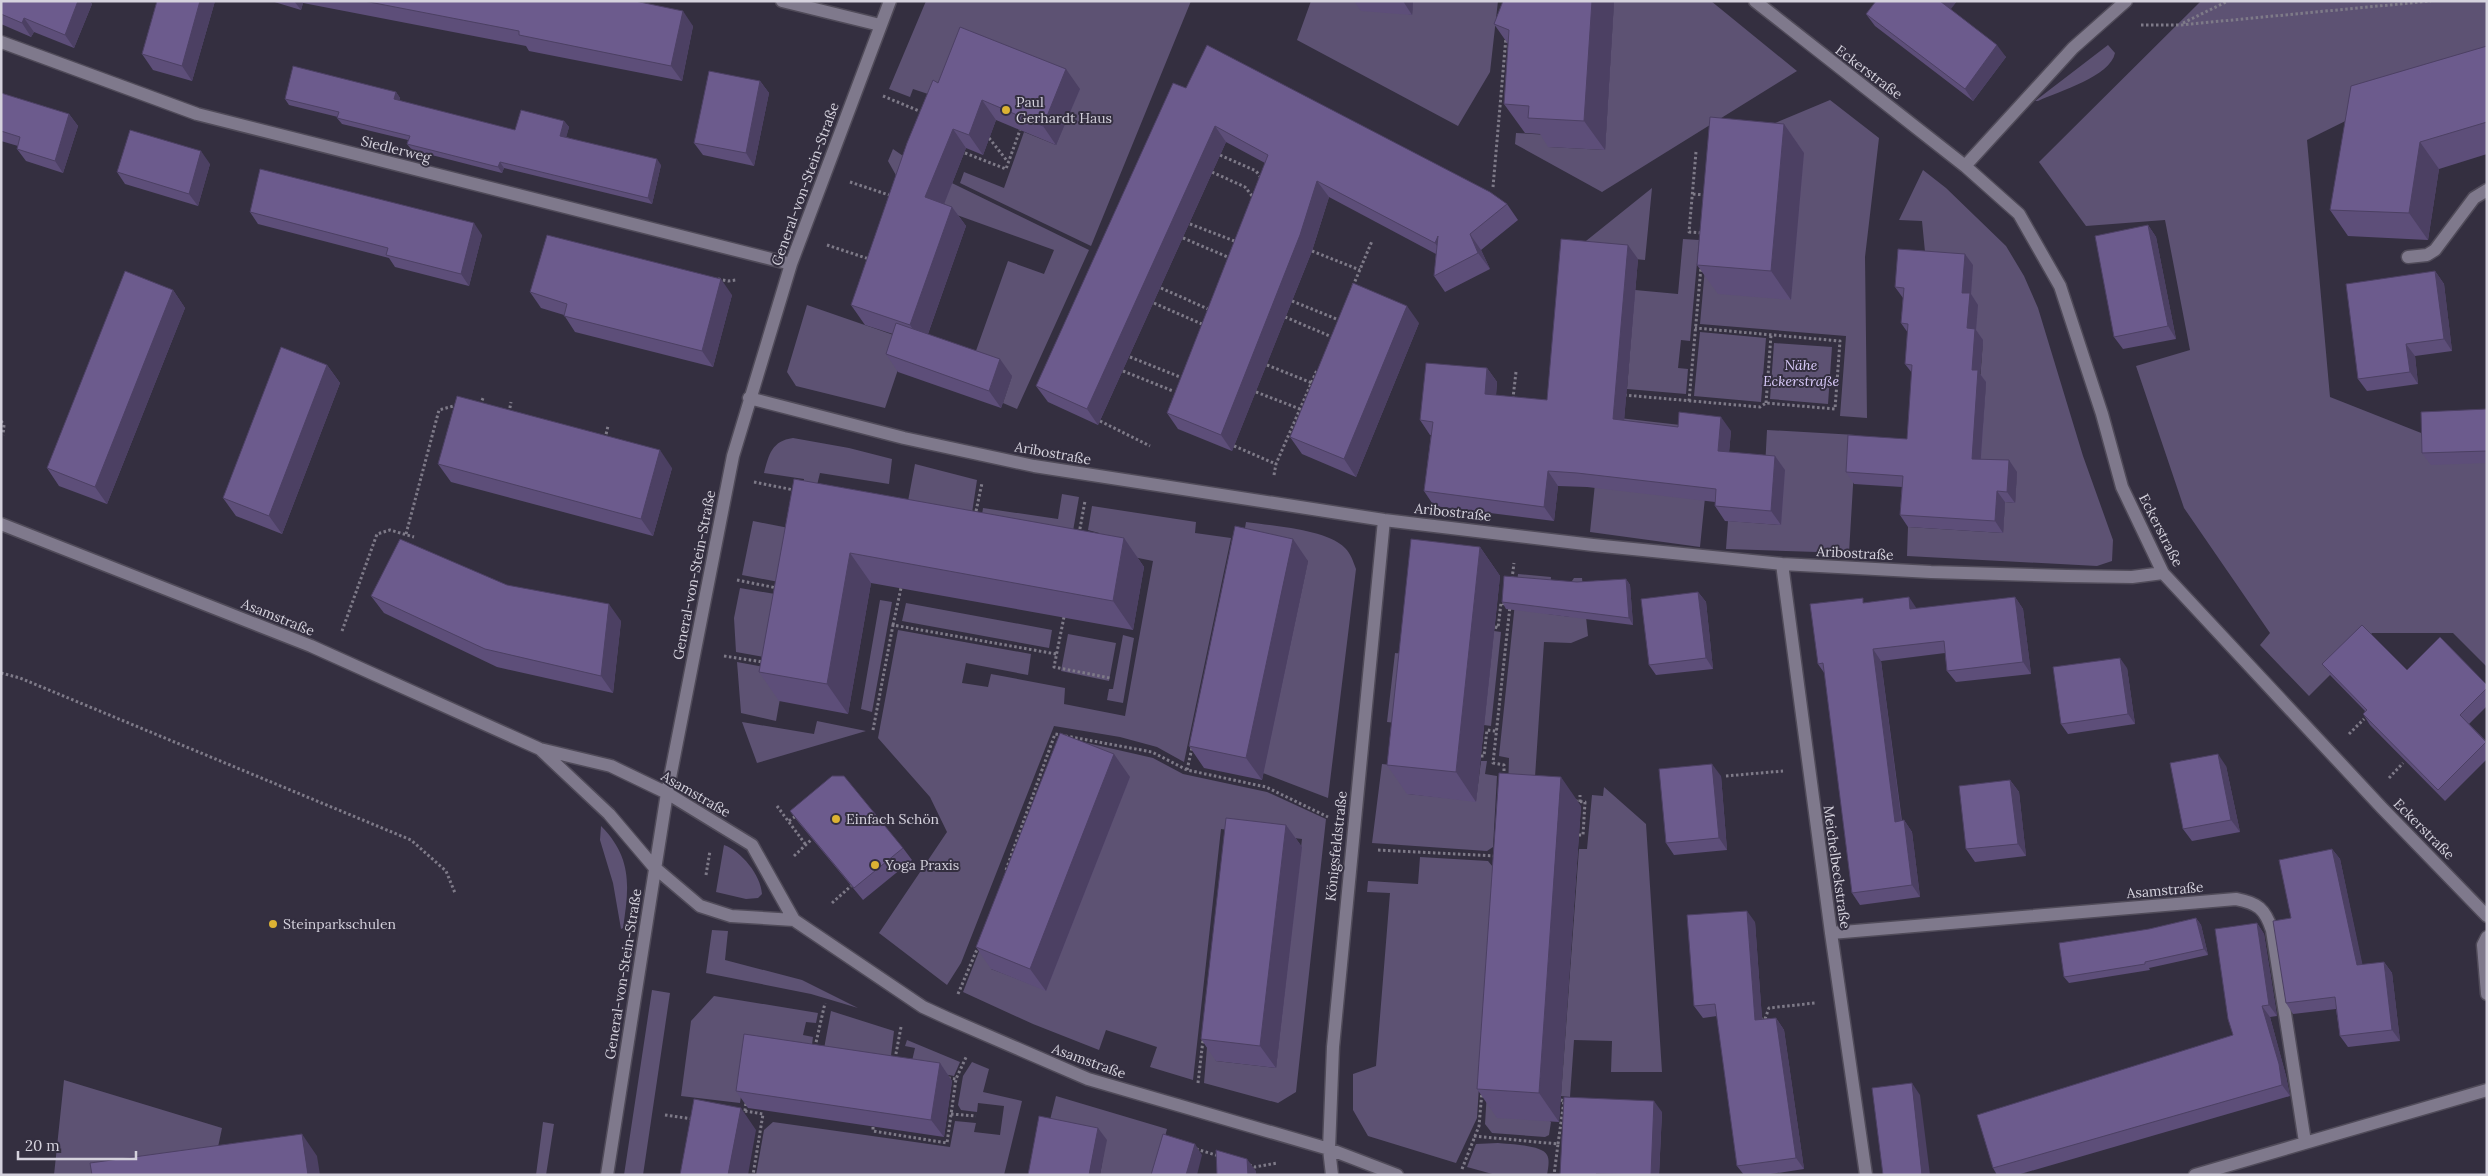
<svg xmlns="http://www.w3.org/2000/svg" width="2488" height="1176" font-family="Lora,serif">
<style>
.green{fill:#5d5273}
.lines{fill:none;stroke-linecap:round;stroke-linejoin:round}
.minor-casing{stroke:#504b59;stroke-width:15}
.path{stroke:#7e7a88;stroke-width:3;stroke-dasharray:2.5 2.5;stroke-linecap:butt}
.minor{stroke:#7f798c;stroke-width:12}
.wall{fill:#5d4e79}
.shaded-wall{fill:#4c4063}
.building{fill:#6c5b8d;stroke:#4c4063}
.poi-dot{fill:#dcb233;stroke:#342f40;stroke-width:2}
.labels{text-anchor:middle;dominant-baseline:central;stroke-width:4;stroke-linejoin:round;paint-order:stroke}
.street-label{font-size:14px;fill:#d5d2dd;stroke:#342f40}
.poi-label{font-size:14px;fill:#d5d2dd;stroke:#342f40;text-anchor:start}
.park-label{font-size:14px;font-style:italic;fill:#dbccfc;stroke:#342f40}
</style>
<rect width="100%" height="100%" fill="#342f40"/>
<path class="green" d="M926 1H1191L1091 246 960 183 964 172 1004 188 1024 132 1056 145 1079 89 946 100 913 89 910 97 889 89Z
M1311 1H1361L1412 15 1413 1H1498L1490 72 1458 126 1297 40Z
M1614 1H1711L1797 71 1602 192 1515 144 1516 133 1549 135V147L1605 150Z
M2201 1H2487V51L2307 140 2330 397 2487 459V667L2453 633H2372L2309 696 2260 645 2270 633 2184 508 2136 366 2190 350 2165 220 2086 226 2039 162Z
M2108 45 2115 53C2110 77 2059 91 2038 101H2035Z
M1830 100 1879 138 1865 257 1867 418 1840 416 1846 336 1700 324 1708 234 1756 131Z
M893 149 919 167 1089 250 1017 409 1003 403 1012 376 972 362 1008 261 1044 274 1054 250 943 210 945 204 902 186 888 161Z
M1923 170 1946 188 2006 246 2024 276 2038 308 2083 456 2113 540 2112 561 2097 566 1907 556 1908 527 2003 533 2005 502 2015 503 2017 472 1912 465 1983 424 1986 382 1980 381 1983 341 1926 262 1922 221 1899 220Z
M1652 188 1645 260 1571 253Z
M1683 239 1699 240 1690 341 1681 340 1678 368 1688 369 1686 394 1627 389 1635 290 1678 294Z
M807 305 908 340 885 408 796 386 787 372Z
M1700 332 1766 338 1761 402 1694 396Z
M1774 343 1832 347 1828 404 1770 399Z
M1602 416 1689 426 1710 448 1700 547 1590 532Z
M1767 430 1856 435 1849 553 1726 549 1728 521 1781 525 1765 468Z
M793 438 849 448 892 459 889 484 820 473 817 485 804 483V479L764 473C769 454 772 441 793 438Z
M915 464 977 480 972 513 908 501Z
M1062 494 1079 497 1073 531 982 515 983 508 1058 519Z
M1092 506 1196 522 1195 533 1231 538 1184 762 1157 747 1120 737 1054 726 961 963 947 985 879 933 947 832 930 797 878 738 898 630 1031 654 1028 675 966 663 962 683 988 687 991 674 1065 688 1064 704 1125 716 1153 561 1109 552 1095 558 1099 533 1088 530Z
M753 521 799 530 789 584 742 575Z
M1246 522C1272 526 1326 529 1345 548 1351 554 1353 561 1356 569L1328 798 1263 773 1308 561 1243 540Z
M1518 574 1551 577 1548 614 1571 617 1568 587 1574 578H1582L1588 636 1571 643 1544 642 1534 792 1508 789 1509 758 1499 756Z
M740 588 798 598 786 661 736 652 734 618Z
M880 600 892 602 872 712 861 709Z
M906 603 1052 630 1049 648 902 621Z
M1494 631 1501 632 1491 726 1484 725Z
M1068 634 1116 643 1109 681 1061 671Z
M1123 635 1134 638 1123 703 1107 700 1109 689H1113Z
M1395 653 1422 656 1415 725 1387 722Z
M737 662 785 671 776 721 741 713Z
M817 721 866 731 757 763 742 722 814 734Z
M1061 737 1153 758 1183 774 1267 792 1326 819 1296 1092 1278 1103 1204 1083 1210 1011 1216 1061 1276 1068 1302 839 1221 829 1193 1080 1150 1067 1157 1047 1106 1030 1099 1050 1033 1024 963 992 994 913 991 969 1046 990Z
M1481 761H1487L1485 774 1497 776 1493 847 1487 851 1372 843 1382 764 1410 767 1408 794 1476 801Z
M1604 787 1646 824 1662 1072H1611L1612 1041 1574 1040 1570 1097 1561 1096 1579 849H1587L1592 795 1603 796Z
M601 826C633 858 629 888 623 928L621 929 613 883 600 840Z
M724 845C741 851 761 875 762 894L758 898 746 899 716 892Z
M1420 857 1488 861 1493 867 1477 1118 1456 1163 1368 1136 1353 1110V1074L1376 1066 1390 893 1367 892 1368 881 1418 884Z
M712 930 728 931 725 960 802 980 858 1008 811 994 706 973Z
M652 990 670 993 643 1175H624Z
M714 996 818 1013 816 1023 806 1022 803 1035 813 1037 811 1052 749 1043 740 1103 681 1096 691 1021Z
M831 1011 894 1031 890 1064 823 1054Z
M907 1040 960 1062 954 1076 902 1066 912 1061 915 1048 905 1046Z
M972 1062 989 1069 983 1092 1022 1101 1004 1175H756L764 1130 773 1122 950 1147 955 1121 976 1123 974 1132 1000 1135 1004 1106 978 1103 977 1112 961 1110 958 1105 963 1076Z
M1488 1075 1551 1122 1549 1135 1545 1137 1492 1133 1485 1124Z
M64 1080 222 1128 213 1171 182 1175H54Z
M1056 1096 1167 1129 1155 1175H1100L1106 1140 1048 1128Z
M543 1122 554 1124 546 1175H536Z
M1498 1143C1509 1144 1543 1145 1547 1155 1550 1160 1548 1169 1547 1175H1496L1467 1167 1476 1144Z"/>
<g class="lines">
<g class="minor-casing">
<path id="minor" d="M782 1 880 25
M1755 1 1965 166 2019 214 2060 286 2102 414 2122 487 2163 573 2382 808 2487 916
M1 42 197 114 791 264
M1965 166 2073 48 2126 1
M2408 257 2427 255 2435 250 2474 198 2487 190
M749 398 904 438 1034 466 1384 520 1593 545 1782 564 1931 572 2067 576 2132 577 2163 573
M1 524 311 646 540 749 611 766 667 793 752 845 794 920 923 1007 947 1018 1088 1079 1329 1149 1397 1175
M1782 564 1831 933 1866 1175
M542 751 609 814 654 867 700 906 731 916 794 920
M1831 933 2236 899C2258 903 2265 909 2272 930L2305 1142
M2487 937 2483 945 2487 994
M607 1175 667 793 733 456 791 264 890 1
M1332 1175 1329 1149 1333 1047 1384 520
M2195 1175 2487 1090"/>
</g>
<path class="path" d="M2183 23 2228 1
M2141 25H2180L2431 1
M883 96 924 113
M989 138 1008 162
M1696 152 1689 232 1704 233
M965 153 1006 169 1020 130
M1220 155 1256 171 1262 179
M1212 172 1245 187 1253 197
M850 182 892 196
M1493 187 1506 37
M1693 194 1706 195
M1190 224 1237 242
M1183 238 1230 258
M827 245 869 259
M1312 251 1360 270
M718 279 728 281 736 280
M1353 286 1372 241
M1161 288 1208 309
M1292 301 1339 320
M1154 303 1202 324
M1285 317 1332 337
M1130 357 1180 377
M1267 365 1312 383
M1123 371 1173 391
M1516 372 1513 398H1517
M1256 392 1300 409
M1624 395 1760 407 1766 403 1835 409 1840 341 1695 328
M1689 401 1701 267
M1766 403 1771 335
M480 405 484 396
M509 413 511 402
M1 421 4 425 3 435
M1100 421 1150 446
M605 439 608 426
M1234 446 1276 464
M1274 475 1276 464 1317 370
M754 482 794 490
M975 516 982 483
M406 534 439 410 457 405
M1079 534 1085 501
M1512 579 1514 563
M737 580 777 588
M1064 617 1054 667 1110 678
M893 625 901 588
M1495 627 1498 628 1501 603 1505 604
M342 631 377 534 390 530 414 537
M724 656 763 662
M1 673 20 678 411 840 446 871 455 893
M873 730 893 625 1056 654
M2349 734 2364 719
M1481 756H1484L1487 730 1495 731
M1187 770 1192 748
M1504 776V765L1493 763 1510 606
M1726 776 1783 771
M2389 778 2403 763
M1575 801 1585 802 1583 835H1579
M1580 802V795
M777 806 806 845
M789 821 796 816
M1378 850 1496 856
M794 856 812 839
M1006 870 1055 734 1152 752 1187 770 1266 787 1328 817
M706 875 710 851
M832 903 851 886
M958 994 978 947
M1760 1019H1765L1769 1008 1815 1003
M815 1047 825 1003
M895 1059 901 1027
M948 1078 956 1079
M1198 1083 1203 1040
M745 1111 746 1102
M745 1111 763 1114 753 1175
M951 1114 976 1116
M665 1115 693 1119
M873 1127V1131L947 1143 956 1079 967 1055
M1474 1136 1558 1144 1554 1175
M1558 1144 1564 1101 1561 1100
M1196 1149 1219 1156
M1249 1165 1255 1167 1277 1163
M1462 1169 1479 1126 1482 1091"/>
<use href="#minor" class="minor"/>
</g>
<path class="wall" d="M1 1H90L92 4 74 48 34 32 31 37 1 24Z
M157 1H215L192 81 153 70 142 54Z
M271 1H635L693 26 682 81 529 51 526 46 303 3 301 10Z
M1354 1H1413L1412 15 1361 11Z
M1503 1H1614L1605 150 1548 147 1540 134 1525 133 1504 104 1508 44 1494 24Z
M1957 1 1950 9 2006 57 1973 101 1875 26 1866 14Z
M2487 46V154L2439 169 2428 240 2348 236 2330 210Z
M760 81 769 93 754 166 703 155 694 143Z
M938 83 1080 89 1056 145 996 120 983 155 966 148 944 204 952 207 966 226 928 334 1012 376 1001 408 898 372 886 354 893 334 865 325 851 305Z
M1186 88 1507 204 1518 220 1481 250 1490 269 1445 292 1434 276 1436 254 1329 197 1312 251 1232 451 1178 429 1167 413 1265 163 1226 142 1098 425 1048 402 1036 386Z
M396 92 400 98 399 101 515 130 564 121 569 127 566 137 661 165 652 204 504 168 502 173 412 150 407 144 408 140 342 124 337 118 338 117 289 105 285 99Z
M1 93 69 114 78 126 63 173 26 161 17 149 18 146 1 141Z
M1784 124 1804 153 1791 300 1718 294 1697 265Z
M210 164 198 206 125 184 117 172Z
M250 212 482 235 469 286 395 267 389 258 258 224Z
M2148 225 2156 237 2176 339 2123 349 2114 337Z
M1638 259 1624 420 1678 427 1731 431 1729 452 1775 456 1785 470 1781 525 1725 521 1715 506V502L1587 487 1558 486 1554 521 1434 506 1424 491 1431 435H1430L1420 420 1487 368 1497 382 1496 395 1547 400Z
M1973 265 1971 294 1978 305 1976 330 1983 340 1980 374 1986 382 1981 459 2017 472 2015 503 2005 502 2003 533 1908 527 1900 515 1902 487 1854 484 1846 472 1907 439 1912 373 1905 364 1908 333 1901 323 1903 298 1895 287Z
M2435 271 2444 284 2452 351 2415 356 2418 384 2367 391 2358 379Z
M173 290 185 308 107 504 59 486 47 468Z
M530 292 732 295 713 367 575 332 564 315 541 308Z
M1419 323 1356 477 1302 454 1290 437Z
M327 365 340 383 282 534 236 516 223 498Z
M2487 409V463L2431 465 2422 453Z
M438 464 672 468 653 536 451 482Z
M794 479 1124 538 1144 567 1133 630 871 583 848 714 779 701 759 672Z
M1480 547 1500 576 1476 802 1407 794 1387 765Z
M1308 561 1262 780 1204 768 1189 746Z
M1626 579 1630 585 1633 625 1506 609 1502 602 1577 582Z
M507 585 621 621 613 693 497 667 384 613 371 596Z
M1698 592 1706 602 1713 669 1656 675 1649 665Z
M2015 597 2023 609 2031 674 1956 682 1947 671 1945 653 1881 661 1902 821 1904 820 1912 832 1920 897 1860 905 1852 893 1825 674 1818 664 1866 603 1917 609Z
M2322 664 2407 670 2487 685V706L2469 724 2487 742V759L2445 801 2370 725 2363 714 2365 711 2330 675Z
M2127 668 2135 724 2068 734 2061 724Z
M2226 766 2240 832 2192 841 2183 829Z
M1721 776 1727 850 1674 855 1666 843Z
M1130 777 1046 991 991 969 976 947Z
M2010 780 2019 792 2026 856 1975 862 1966 849Z
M1581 806 1559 1122 1497 1118 1477 1089Z
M790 811 903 848 912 860 863 900 799 823Z
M1286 825 1302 847 1276 1068 1216 1061 1201 1039Z
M2332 849 2340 859 2362 965 2384 962 2392 973 2400 1041 2348 1047 2340 1036 2336 1009 2293 1014 2286 1003 2291 918Z
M2196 918 2201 925 2208 955 2149 968 2150 970 2069 983 2064 977 2149 929Z
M1755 922 1762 1019 1776 1018 1784 1030 1804 1169 1764 1175H1744L1737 1166 1717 1016 1703 1018 1694 1006Z
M2257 923 2264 934 2277 1016 2270 1017 2286 1076 2290 1096 2017 1175H1997L1993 1168 2233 1035Z
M940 1063 952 1081 944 1137 748 1108 736 1091Z
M1662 1112 1659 1175H1560Z"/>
<path class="shaded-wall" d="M78 1H90L92 4 74 48 65 35Z
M200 1H215L192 81 182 66Z
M294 1H302L303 3 301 10Z
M1403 1H1413L1412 15Z
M1592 1H1614L1605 150 1584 121Z
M1940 1H1957L1948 13Z
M683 11 693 26 682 81 671 66Z
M24 18 34 32 31 37 22 23Z
M1997 45 2006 57 1973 101 1965 89Z
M1066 69 1080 89 1056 145 1043 126Z
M760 81 769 93 754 166 746 153Z
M396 92 400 98 398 106 394 99Z
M982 100 996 120 983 155 969 135Z
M69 114 78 126 63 173 55 161Z
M564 121 569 127 565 142 560 136Z
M1784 124 1804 153 1791 300 1771 271Z
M1215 126 1226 142 1098 425 1087 409Z
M953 129 966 148 939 217 925 197Z
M2420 142 2439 169 2428 240 2409 213Z
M201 151 210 164 198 206 189 194Z
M657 159 661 165 652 204 648 198Z
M500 162 504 168 502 173 498 167Z
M1317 181 1329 197 1312 251 1232 451 1221 435Z
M952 207 966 226 924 345 910 325Z
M474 223 482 235 469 286 461 274Z
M2148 225 2156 237 2176 339 2168 326Z
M1470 234 1481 250 1490 269 1478 253Z
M1438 236 1446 259 1435 243Z
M1628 245 1638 259 1623 433 1613 419Z
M1965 254 1973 265 1971 294 1978 305 1976 330 1983 340 1980 374 1986 382 1980 470 1972 459V370L1967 328 1962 293Z
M2435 271 2444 284 2452 351 2444 339Z
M721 279 732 295 713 367 702 351Z
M173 290 185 308 107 504 95 487Z
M1407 306 1419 323 1356 477 1344 459Z
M2406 344 2415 356 2418 384 2410 372Z
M1000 359 1012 376 1001 408 989 391Z
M327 365 340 383 282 534 269 516Z
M1487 368 1497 382 1495 408 1485 394Z
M1721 417 1731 431 1728 465 1718 451Z
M660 450 672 468 653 536 641 519Z
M1775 456 1785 470 1781 525 1771 511Z
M2009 460 2017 472 2015 503 2007 492Z
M1548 471 1558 486 1554 521 1544 507Z
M1997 491 2005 502 2003 533 1995 521Z
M1124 538 1144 567 1133 630 1113 601Z
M1293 539 1308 561 1262 780 1246 758Z
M1480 547 1500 576 1476 802 1456 772Z
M850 553 871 583 848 714 827 684Z
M1626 579 1630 585 1633 625 1629 618Z
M1698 592 1706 602 1713 669 1706 658Z
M1909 597 1917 609H1910Z
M2015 597 2023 609 2031 674 2023 662Z
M609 604 621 621 613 693 601 676Z
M1873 649 1881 661 1903 833 1895 822Z
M2120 658 2127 668 2135 724 2128 714Z
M1114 754 1130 777 1046 991 1030 969Z
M2218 754 2226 766 2240 832 2231 820Z
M1712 764 1721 776 1727 850 1719 838Z
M1561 777 1581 806 1559 1122 1539 1093Z
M2010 780 2019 792 2026 856 2018 844Z
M1904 820 1912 832 1920 897 1912 885Z
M1286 825 1302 847 1276 1068 1260 1046Z
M2332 849 2340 859 2365 976 2357 965Z
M1747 911 1755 922 1763 1032 1755 1020Z
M2196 918 2201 925 2208 955 2204 949Z
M2257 923 2264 934 2277 1016 2269 1005Z
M2384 962 2392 973 2400 1041 2392 1030Z
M2262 1006 2270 1017 2286 1076 2290 1096 2282 1085Z
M1776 1018 1784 1030 1804 1169 1796 1158Z
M940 1063 952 1081 944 1137 931 1120Z
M1912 1083 1920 1095 1930 1175H1922Z
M1654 1101 1662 1112 1659 1175H1651Z
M741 1108 756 1130 748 1175H728Z
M1098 1128 1107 1140 1100 1175H1089Z
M302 1134 317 1156 320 1175H308Z
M1195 1144 1202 1155 1197 1175H1186Z
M1247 1159 1256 1171V1175H1248Z"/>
<path class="building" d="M1 1H78L65 35 24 18 22 23 1 14Z
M157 1H200L182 66 142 54Z
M364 1H635L683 11 671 66 519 35V31Z
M1503 1H1592L1584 121 1528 118 1529 106 1504 104 1509 30 1494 24Z
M1876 1H1940L1997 45 1965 89 1866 14Z
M960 27 1066 69 1043 126 982 100 969 135 953 129 925 197 952 207 910 325 851 305 907 143 933 80 938 83Z
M1207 45 1490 192 1507 204 1470 234 1478 253 1434 276 1438 236 1435 243 1317 181 1300 235 1221 435 1167 413 1268 155 1215 126 1087 409 1036 386 1173 83 1186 88Z
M2487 46V122L2420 142 2409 213 2330 210 2351 86Z
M293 66 396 92 394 99 515 130 521 110 564 121 560 136 657 159 648 198 500 162 498 167 407 144 410 136 337 118 339 112 285 99Z
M709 71 760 81 746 153 694 143Z
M1 93 69 114 55 161 17 149 20 137 1 131Z
M1710 117 1784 124 1771 271 1697 265Z
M130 130 201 151 189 194 117 172Z
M260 169 474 223 461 274 386 255 388 248 250 212Z
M2148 225 2168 326 2114 337 2095 236Z
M547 235 721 279 702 351 564 316 567 304 530 292Z
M1561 239 1628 245 1613 419 1678 427 1679 412 1721 417 1718 451 1775 456 1771 511 1715 506 1716 489 1577 473 1548 471 1544 507 1424 491 1433 422 1420 420 1426 363 1487 368 1485 394 1547 400Z
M1898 249 1965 254 1962 293H1970L1967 328 1975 329 1972 370H1978L1972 459 2009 460 2007 492 1997 491 1995 521 1900 515 1903 476 1846 472 1848 435 1907 439 1912 365 1905 364 1908 324 1901 323 1904 288 1895 287Z
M125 271 173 290 95 487 47 468Z
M2435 271 2444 339 2406 344 2410 372 2358 379 2346 284Z
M1353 283 1407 306 1344 459 1290 437Z
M896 323 1000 359 989 391 886 354Z
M281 347 327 365 269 516 223 498Z
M457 396 660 450 641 519 438 464Z
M2487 409V451L2422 453 2421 412Z
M794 479 1124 538 1113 601 850 553 827 684 759 672Z
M1235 526 1293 539 1246 758 1189 746Z
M400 539 507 585 609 604 601 676 485 649 371 596Z
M1411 539 1480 547 1456 772 1387 765Z
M1504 576 1577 582 1626 579 1629 618 1502 602Z
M1698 592 1706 658 1649 665 1641 599Z
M1909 597 1910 609 2015 597 2023 662 1947 671 1944 641 1873 649 1895 822 1904 820 1912 885 1852 893 1823 663 1818 664 1810 604 1863 598V603Z
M2362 625 2407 670 2440 637 2487 685V688L2460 715 2486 742 2438 790 2363 714 2367 710 2322 664Z
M2120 658 2128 714 2061 724 2053 667Z
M1060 733 1114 754 1030 969 976 947Z
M2218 754 2231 820 2183 829 2170 763Z
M1712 764 1719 838 1666 843 1659 769Z
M1499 773 1561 777 1539 1093 1477 1089Z
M832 776H844L903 848 854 888 790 811Z
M2010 780 2018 844 1966 849 1959 786Z
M1226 818 1286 825 1260 1046 1201 1039Z
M2332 849 2357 965 2384 962 2392 1030 2340 1036 2335 997 2286 1003 2273 921 2291 918 2279 860Z
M1747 911 1755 1020 1776 1018 1796 1158 1737 1166 1715 1004 1694 1006 1687 915Z
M2196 918 2204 949 2145 962V964L2064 977 2059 943 2149 929Z
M2257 923 2269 1005 2262 1006 2279 1064 2282 1085 1993 1168 1977 1115 2233 1035 2228 1019 2215 929Z
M744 1034 940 1063 931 1120 736 1091Z
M1912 1083 1922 1175H1883L1872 1088Z
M1564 1097 1654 1101 1651 1175 1596 1174V1175H1560Z
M694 1099 741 1108 728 1175H680Z
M1039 1116 1098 1128 1089 1175H1028Z
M302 1134 308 1175H92L90 1163Z
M1163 1134 1195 1144 1186 1175H1151Z
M1216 1150 1247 1159 1248 1175H1217Z"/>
<g class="poi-dot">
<circle cx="1006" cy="110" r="5"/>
<circle cx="836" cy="819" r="5"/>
<circle cx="875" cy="865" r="5"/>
<circle cx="273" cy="924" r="5"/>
</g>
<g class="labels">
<g class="street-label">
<text transform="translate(1869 72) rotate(37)">Eckerstraße</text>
<text transform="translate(396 149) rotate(14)">Siedlerweg</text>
<text transform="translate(805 184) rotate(-70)">General-von-Stein-Straße</text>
<text transform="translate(1053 453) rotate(10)">Aribostraße</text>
<text transform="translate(1453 512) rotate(6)">Aribostraße</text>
<text transform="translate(2161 530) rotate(63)">Eckerstraße</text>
<text transform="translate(1855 553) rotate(3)">Aribostraße</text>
<text transform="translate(694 575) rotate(-79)">General-von-Stein-Straße</text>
<text transform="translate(278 617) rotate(22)">Asamstraße</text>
<text transform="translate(696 794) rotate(30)">Asamstraße</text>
<text transform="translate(2424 829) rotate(45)">Eckerstraße</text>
<text transform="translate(1336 846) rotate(-84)">Königsfeldstraße</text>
<text transform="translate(1837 867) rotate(82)">Meichelbeckstraße</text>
<text transform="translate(2165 890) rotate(-5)">Asamstraße</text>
<text transform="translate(623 974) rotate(-81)">General-von-Stein-Straße</text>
<text transform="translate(1089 1061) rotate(20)">Asamstraße</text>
</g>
<g class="poi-label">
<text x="1016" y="102">Paul<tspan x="1016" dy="16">Gerhardt Haus</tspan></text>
<text x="846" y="819">Einfach Schön</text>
<text x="885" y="865">Yoga Praxis</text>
<text x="283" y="924">Steinparkschulen</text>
</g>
<g class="park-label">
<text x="1801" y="365">Nähe<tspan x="1801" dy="16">Eckerstraße</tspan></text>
</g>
</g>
<rect width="2488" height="1176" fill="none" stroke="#d5d2dd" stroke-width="5"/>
<path d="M18 1151v8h118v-8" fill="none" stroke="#d5d2dd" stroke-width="2.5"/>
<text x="25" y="1151" font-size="15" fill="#d5d2dd" stroke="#342f40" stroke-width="4" paint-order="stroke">20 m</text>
</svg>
